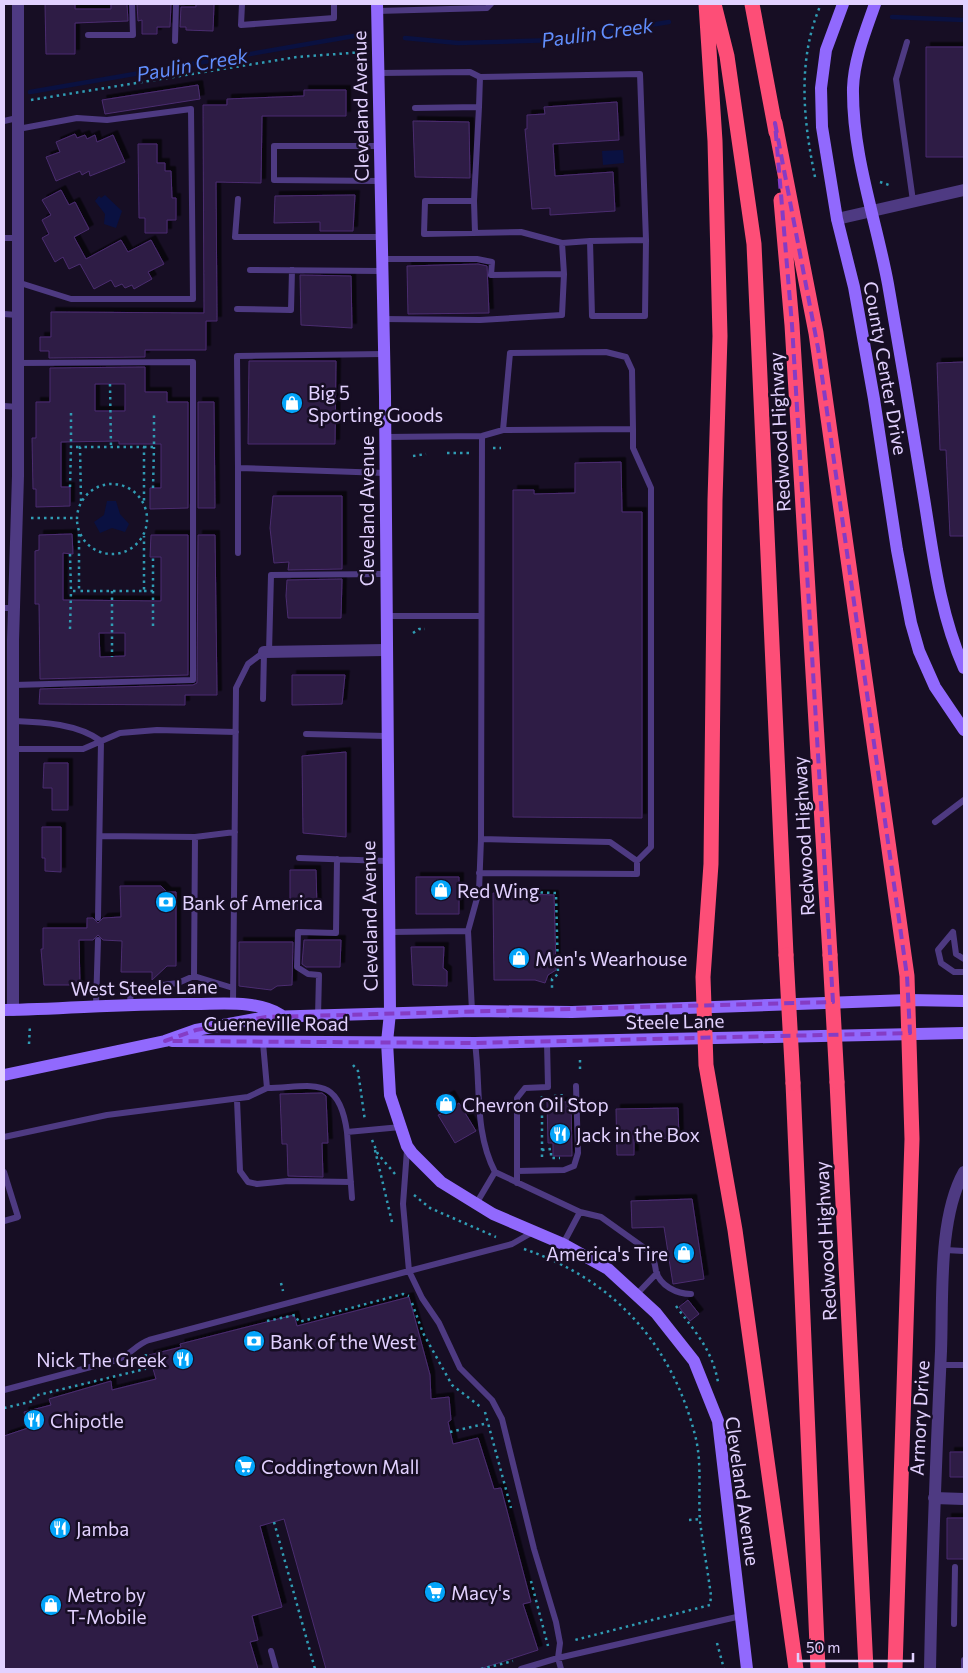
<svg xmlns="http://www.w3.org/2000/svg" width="968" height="1673" font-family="Commissioner,sans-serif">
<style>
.water{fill:#0a1141}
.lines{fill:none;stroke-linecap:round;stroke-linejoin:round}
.stream{stroke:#0a1141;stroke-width:4.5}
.building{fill:#2d1b44;stroke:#4b2d70;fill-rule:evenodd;filter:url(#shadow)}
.path{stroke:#309cb4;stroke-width:2.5;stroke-dasharray:2.5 4;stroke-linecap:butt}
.lane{stroke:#4e3a82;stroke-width:6}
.street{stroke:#4e3a82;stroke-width:12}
.secondary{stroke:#9169fd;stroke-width:12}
.highway{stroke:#fd4e77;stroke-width:15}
.highway-bridge{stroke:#fd4e77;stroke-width:15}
.marked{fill:none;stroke:#853cc5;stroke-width:4;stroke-dasharray:10 6;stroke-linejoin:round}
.labels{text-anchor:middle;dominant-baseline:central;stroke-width:5;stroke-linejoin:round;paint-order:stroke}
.street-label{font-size:19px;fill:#e2d1ff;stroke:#170e24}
.poi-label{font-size:19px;fill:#e2d1ff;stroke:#170e24;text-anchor:start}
.water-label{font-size:20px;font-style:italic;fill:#618efd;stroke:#170e24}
</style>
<defs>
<filter id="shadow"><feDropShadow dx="4.5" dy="-4.5" stdDeviation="0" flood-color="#0009"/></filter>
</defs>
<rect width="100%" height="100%" fill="#170e24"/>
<path class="water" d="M623 150 624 163 603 165 602 151Z
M105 195 122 211 116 228 104 224 105 214 95 201 99 196 101 198Z
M107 501H116L120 514 129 524 125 532 112 528 100 533 94 522 104 515Z"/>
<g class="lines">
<path class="stream" d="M892 17 964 20
M405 38 458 43 556 40 669 22
M30 92 354 36"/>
</g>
<path class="building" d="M45 4H75V9H111V4H127L128 21 75 23V54H46Z
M137 4H171L170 27H157V34H142V20L138 21Z
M196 4H214L213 31 186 30V27H180L181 7H196Z
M926 47H964V157H926Z
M198 85 200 99 105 114 102 100Z
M304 90H346V116H262L261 183 216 182 217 321H206V350H145V357L49 358V351H40V337H51V312L204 313 203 105H227V99L304 96Z
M617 102 619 140 553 144 555 176 613 172 615 211 550 215V208L532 209 525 129H527V115L545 114 544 107Z
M413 121 469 122 470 178 415 177Z
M75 134 77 138 85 135 87 139 95 135 97 142 113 135 125 162 90 176 89 171 82 175 80 171 56 181 46 157 60 152 56 142Z
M138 144H157V163H165V171H171L172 198H176V220H167V233H145V218H139Z
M61 190 69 205 75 202 89 229 74 237 86 259 121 240 128 252 151 240 164 264 148 272 152 279 134 289 132 285 125 288 122 284 115 287 111 280 94 289 80 264 69 269 63 257 55 262 42 238 49 234 42 220 51 215 42 200Z
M355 195 353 231H320V222L274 223 275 196Z
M478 264 487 266 489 313 408 314 407 266Z
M300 275 351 276 352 328 301 325Z
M249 361H336L335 444H248Z
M964 362V536H950L946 450H940L937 363Z
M145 367V392H167V402H188V508L150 509V488H161V444H119V441L61 442V487H70V506L36 507V489H33L32 438H36V402H50V368ZM95 384H125V411H95Z
M198 402H214L215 508H198Z
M621 462 622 512H642V818L513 817V490H534V494L575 493V463Z
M273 496H342V569L288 570 289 562 274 563 270 528Z
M72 534 73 554 63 553V600L161 601V557H150L151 535H188V675L40 679 39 604H35V551L39 550V535ZM99 633H125V656L100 657Z
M198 535H215L217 695H185V705L39 704 40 689 193 685 197 683Z
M342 579 341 618H288L286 596 287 580Z
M292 675H345L342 704 292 705Z
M346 752V837L303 833 302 756Z
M44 763H68V810H52V788H43Z
M42 827H61V872L45 871V858H42Z
M290 870H316L317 909H290Z
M416 877H459V914H416Z
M120 886H161L167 892H176V966H167L152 980V972H121L122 941 103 940 98 935 93 940H79L80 985H44L41 949H43V928H87V918H93L98 923 103 918 121 917Z
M493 893 554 895 556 970 548 975 545 983 535 980H494Z
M304 940H341L340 967H306L302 964Z
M239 942H293L292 985 277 986 271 990 239 986Z
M411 947H444L443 968 447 971V986L413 985Z
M322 1093 326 1096 328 1143H322L323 1177 288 1176 287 1144H282L280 1094Z
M450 1095 456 1105 459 1103 476 1131 455 1143 438 1115 441 1114 435 1103Z
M547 1102H571L572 1156H553V1143H548Z
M678 1108 679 1138 634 1139V1155H617L616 1109Z
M692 1199 704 1279 673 1284 664 1227 632 1228 631 1201Z
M409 1297 430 1375 431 1399 449 1397 451 1420 448 1422 453 1444 478 1438 494 1489 501 1488 531 1602 523 1604 538 1650 480 1669H326L284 1519 260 1526 282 1607 252 1616 258 1640 250 1642 258 1669H4V1436L28 1428 24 1412 51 1405 49 1399 111 1381 112 1390 156 1379 149 1355 181 1347 180 1344 294 1315 297 1326Z
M688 1300 699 1314 690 1321 679 1307Z
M950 1452H964V1477H950Z
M947 1518H964V1559H947Z"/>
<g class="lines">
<path class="path" d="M31 100 297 57 364 52
M815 177C803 119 797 59 821 4
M880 182 892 186
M110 384 111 447
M71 413V447H80
M144 447H154V415
M493 448H501
M447 453H469
M413 456 426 454
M77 519a35 35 0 1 1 70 0a35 35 0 1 1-70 0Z
M70 487 71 447
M153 488 154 447
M81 501 80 447H144V502
M31 518H77
M79 534V591H144V536
M70 554 71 591H79
M112 591V657
M144 591H153V557
M153 591V629
M70 629 71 591
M413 633 419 629H425
M495 891 556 893 558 974 552 979V991
M29 1044 30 1025
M580 1060V1069
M353 1065 358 1071 365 1121
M542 1096V1159
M554 1096 565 1095
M372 1140 378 1154 395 1174
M375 1150 392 1222
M542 1150 551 1149V1158H560
M414 1195 430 1208 496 1237
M524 1249C615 1280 673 1345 696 1439 702 1466 698 1494 700 1521 703 1546 708 1572 711 1596L710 1605 575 1640
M281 1283 283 1291
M412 1303 423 1333 452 1385 482 1408
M676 1306C695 1332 712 1349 718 1382
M267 1321 295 1315 299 1322 403 1294 409 1296
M4 1408 34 1401V1396L145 1369 146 1353
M485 1412 511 1508
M450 1432 488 1423
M689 1520 700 1519
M274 1522 315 1669
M531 1581 548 1646
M717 1643 724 1669
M481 1669 513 1661"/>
<path class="lane" d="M242 4 241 25 334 18V4
M377 11 487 8 491 4
M88 35H133L132 4
M175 41 176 4
M907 42 896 79 913 201
M378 73 470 72 480 77 479 107
M480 77 640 74 646 240 645 316H592L590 241 646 240
M415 108 479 107 474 201
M4 121 17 118
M380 146H274V180L380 181
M238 199 235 237H382
M475 233 474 201H425L424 234 521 232 562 243 564 274
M4 238H17
M562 243 590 241
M382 259H477L492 262 491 275 564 274 562 315 480 320 383 319
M250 270 382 271
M17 282 71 299H193L191 109 107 120 77 118 18 129
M237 309 291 310 292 270
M4 314 17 315
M4 406 18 407
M633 429V448L651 488V847L637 861
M385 437 482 436 503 430 633 429 632 370 626 357 606 352 510 353 503 430
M238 468 237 356 384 354
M238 553V468L385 473
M4 608H14
M387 616H480
M269 652 271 575 385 574
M14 685 193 680V362L17 363
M263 699 264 652
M15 721C43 722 78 724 101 741
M306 734 386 736
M15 749H83L120 733 157 730 236 732
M935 822 964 800
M100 836 195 837 235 832
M299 858 387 861
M479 873 637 874V861L610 842 481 839
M98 918 101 741
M468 931 479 891 481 839 482 436
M389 932 468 931 472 1011
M953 932 938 950 941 963 954 972H964
M953 932 956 954 964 959
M194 976 233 988
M130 1003 131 989 178 983 194 976 195 837
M233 1003 236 688 248 664 264 652
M96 1005 98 940
M318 1016 319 975 308 974 297 967 298 932 336 933 337 859
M475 1043C481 1086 474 1132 495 1172L580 1212 601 1217 650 1252C654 1258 655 1264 656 1271 660 1286 677 1294 691 1294
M267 1088C314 1087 339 1074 347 1132L401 1127
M237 1100 240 1171 248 1182 257 1184 288 1181 351 1182
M347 1132 352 1198
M4 1137 107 1115 248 1097 267 1088 263 1043
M407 1150 403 1204 409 1271 512 1244 533 1232
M517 1171 564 1170 574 1166 578 1153 576 1086
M4 1172 18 1217 4 1221
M517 1183V1098L525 1088 548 1087 547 1042
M476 1204 495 1172
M563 1244 580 1212
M945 1250 964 1251
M637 1294 657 1273
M940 1365H964
M4 1390 117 1360C130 1355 137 1344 149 1340L409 1271 422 1298 439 1323 460 1368 492 1400 502 1419 534 1549 556 1622 560 1643 558 1658 561 1669
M954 1624 955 1567
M271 1651 276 1669
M521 1669 558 1658 741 1616
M964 1669V1660"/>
<path class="street" d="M837 219 964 190
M264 652 385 650
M13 1010V640L18 476V4
M934 1498 964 1499
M930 1669C932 1563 936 1457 941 1351 943 1298 938 1218 964 1172"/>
<path class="secondary" d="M377 4 385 396 390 1013 387 1042 390 1095 407 1146 412 1153 441 1182 493 1214 563 1244 608 1269 656 1313 694 1361 718 1421 747 1669
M843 4 826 50 821 88 822 127 837 219 854 287 874 399 897 550 911 623 919 651 935 687 964 730
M875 4C866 30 854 59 853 88 852 155 876 219 888 284 900 353 912 423 923 492 933 552 939 612 964 668
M4 1010C68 1009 131 1003 195 1004 223 1004 257 1000 281 1015
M172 1041 475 1043 964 1033
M4 1075 165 1041 196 1030 266 1017 472 1011 572 1012 908 1000 964 1001"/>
<path class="highway" d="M706 4 715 141 720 336 715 500 711 864 703 977 706 1065 735 1230 796 1669
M714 4 727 56 754 244 786 955
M752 4 776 132
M775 123 816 333 907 976 912 1139 895 1669
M781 200 792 325 830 955
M837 1082 866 1669
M793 1083 818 1669"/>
<path class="highway-bridge" d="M786 955 793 1083
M830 955 837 1082"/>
</g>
<path class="marked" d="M775 123 818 348 907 976 910 1033 475 1043 165 1041 196 1030 266 1017 833 1002 792 325Z"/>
<defs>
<g id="shop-disc" transform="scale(1.125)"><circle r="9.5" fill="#03a4f9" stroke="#170e24"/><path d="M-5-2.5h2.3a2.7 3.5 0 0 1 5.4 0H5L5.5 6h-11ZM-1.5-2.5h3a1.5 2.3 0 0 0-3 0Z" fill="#fff"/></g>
<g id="bank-disc" transform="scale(1.125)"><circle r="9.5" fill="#03a4f9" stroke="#170e24"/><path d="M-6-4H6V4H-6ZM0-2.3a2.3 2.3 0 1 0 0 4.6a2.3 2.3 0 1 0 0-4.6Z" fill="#fff"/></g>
<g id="restaurant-disc" transform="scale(1.125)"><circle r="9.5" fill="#03a4f9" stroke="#170e24"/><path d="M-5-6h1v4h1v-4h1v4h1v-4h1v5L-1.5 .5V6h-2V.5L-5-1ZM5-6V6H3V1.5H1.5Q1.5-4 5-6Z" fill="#fff"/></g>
<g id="supermarket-disc" transform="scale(1.125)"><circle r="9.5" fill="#03a4f9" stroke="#170e24"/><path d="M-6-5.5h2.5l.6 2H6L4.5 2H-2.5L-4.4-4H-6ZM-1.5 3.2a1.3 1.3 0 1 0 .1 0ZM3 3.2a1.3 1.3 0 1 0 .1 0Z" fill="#fff"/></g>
</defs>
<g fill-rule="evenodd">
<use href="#shop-disc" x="292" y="403"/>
<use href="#shop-disc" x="441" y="890"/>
<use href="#bank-disc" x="166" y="902"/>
<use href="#shop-disc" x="519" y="958"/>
<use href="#shop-disc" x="446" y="1104"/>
<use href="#restaurant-disc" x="560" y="1134"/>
<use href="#shop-disc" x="684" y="1253"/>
<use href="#bank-disc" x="254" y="1341"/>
<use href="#restaurant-disc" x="183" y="1359"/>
<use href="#restaurant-disc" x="34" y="1420"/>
<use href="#supermarket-disc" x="245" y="1466"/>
<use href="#restaurant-disc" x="60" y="1528"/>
<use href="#supermarket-disc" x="435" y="1592"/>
<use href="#shop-disc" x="51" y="1605"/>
</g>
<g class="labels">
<g class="street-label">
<text transform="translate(360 106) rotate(-91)">Cleveland Avenue</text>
<text transform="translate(886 368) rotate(80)">County Center Drive</text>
<text transform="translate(779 432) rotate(-93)">Redwood Highway</text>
<text transform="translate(366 511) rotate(-90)">Cleveland Avenue</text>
<text transform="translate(803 836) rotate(-93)">Redwood Highway</text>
<text transform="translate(369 916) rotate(-91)">Cleveland Avenue</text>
<text transform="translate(144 987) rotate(-1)">West Steele Lane</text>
<text transform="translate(675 1021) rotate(-1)">Steele Lane</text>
<text x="276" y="1023">Guerneville Road</text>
<text transform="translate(825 1241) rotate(-93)">Redwood Highway</text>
<text transform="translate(919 1418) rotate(-87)">Armory Drive</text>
<text transform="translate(743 1491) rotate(82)">Cleveland Avenue</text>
</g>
<g class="poi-label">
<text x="308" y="392">Big 5<tspan x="308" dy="22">Sporting Goods</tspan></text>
<text x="457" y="890">Red Wing</text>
<text x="182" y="902">Bank of America</text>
<text x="535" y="958">Men's Wearhouse</text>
<text x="462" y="1104">Chevron Oil Stop</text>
<text x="576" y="1134">Jack in the Box</text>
<text x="668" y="1253" text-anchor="end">America's Tire</text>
<text x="270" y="1341">Bank of the West</text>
<text x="167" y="1359" text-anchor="end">Nick The Greek</text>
<text x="50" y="1420">Chipotle</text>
<text x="261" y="1466">Coddingtown Mall</text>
<text x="76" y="1528">Jamba</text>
<text x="451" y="1592">Macy's</text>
<text x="67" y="1594">Metro by<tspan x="67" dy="22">T-Mobile</tspan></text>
</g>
<g class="water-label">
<text transform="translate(597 32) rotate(-8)">Paulin Creek</text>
<text transform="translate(192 64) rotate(-10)">Paulin Creek</text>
</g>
</g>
<rect width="968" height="1673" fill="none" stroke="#e2d1ff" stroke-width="10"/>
<path d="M798 1653v8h115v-8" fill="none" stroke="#e2d1ff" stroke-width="2.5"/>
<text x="806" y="1653" font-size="15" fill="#e2d1ff" stroke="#170e24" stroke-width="4" paint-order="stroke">50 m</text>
</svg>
